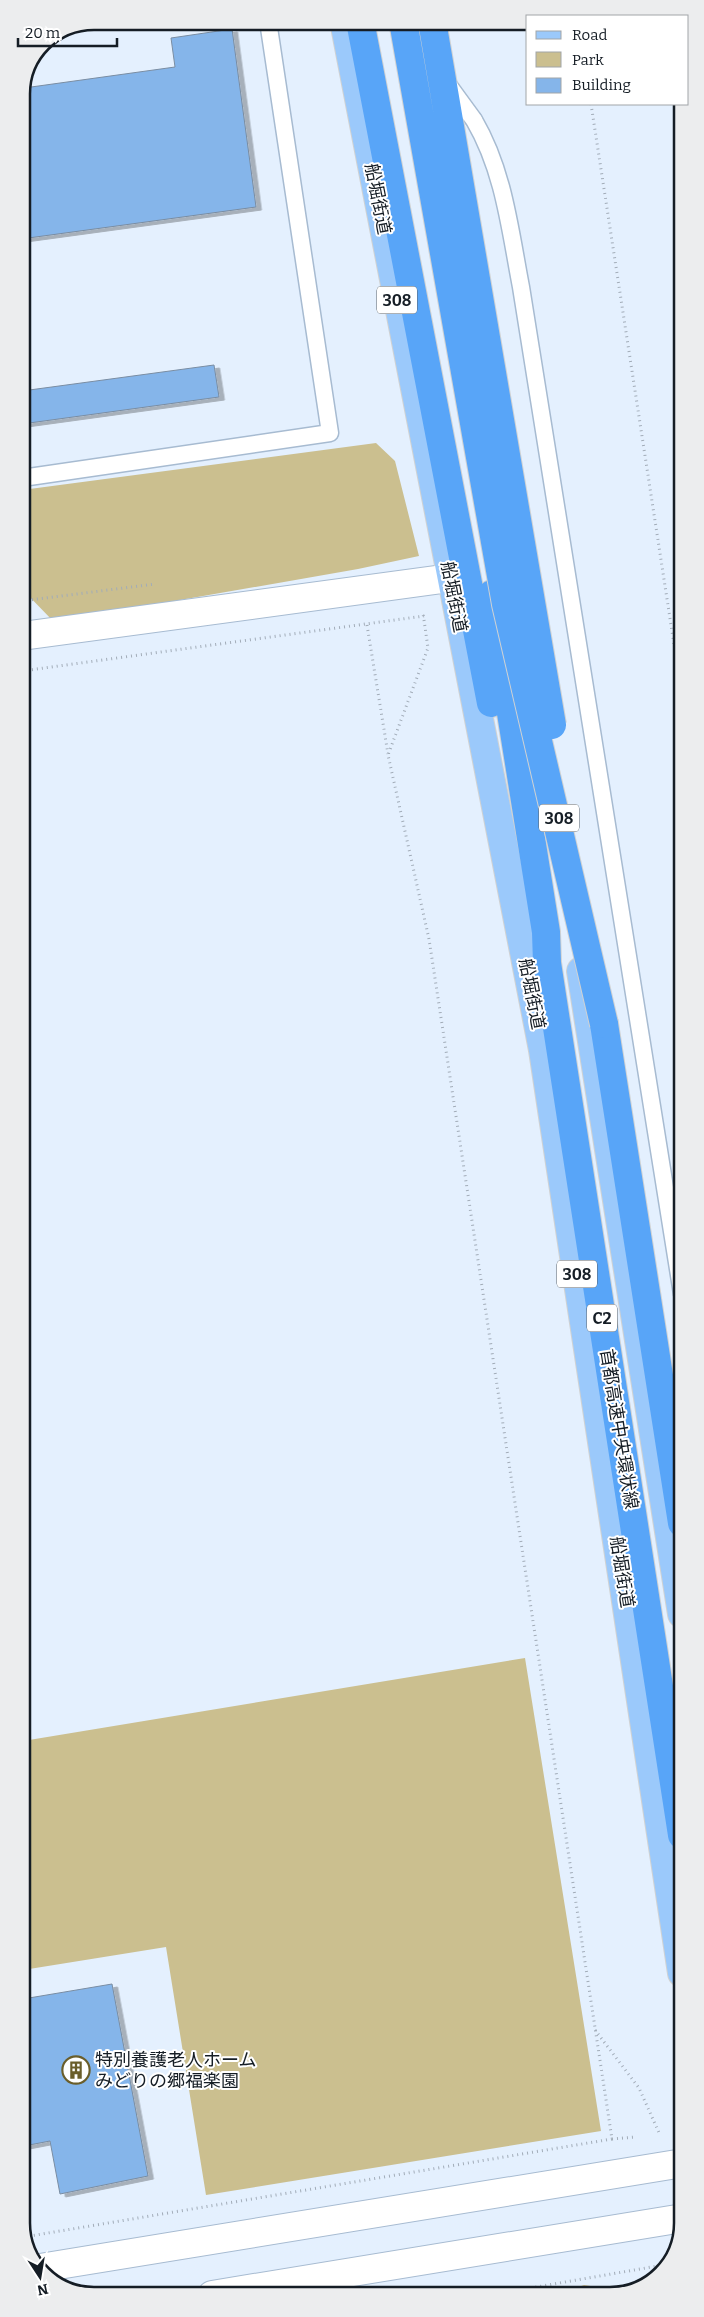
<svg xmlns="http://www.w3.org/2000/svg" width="704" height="2317" font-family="Bitter,'Noto Sans JP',serif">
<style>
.green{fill:#cbbf8f}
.building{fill:#85b5ea;stroke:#7a8da2;filter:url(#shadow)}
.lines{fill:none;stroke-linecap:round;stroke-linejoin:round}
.service-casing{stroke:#a7bbd1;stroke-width:19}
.tertiary-casing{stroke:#a7bbd1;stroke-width:30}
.primary-casing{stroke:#d0d2d3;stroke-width:30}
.motorway-casing{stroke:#d0d2d3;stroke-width:30}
.path{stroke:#a2acb8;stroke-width:3;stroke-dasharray:1 4;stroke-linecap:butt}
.service{stroke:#fff;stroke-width:16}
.tertiary{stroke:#fff;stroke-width:28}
.primary{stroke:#9bc9fb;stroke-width:28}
.motorway{stroke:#58a5f8;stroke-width:28}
.service-bridge-casing{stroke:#a7bbd1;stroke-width:19;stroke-linecap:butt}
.motorway-bridge-casing{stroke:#d0d2d3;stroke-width:30;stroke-linecap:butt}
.service-bridge{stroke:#fff;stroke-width:16}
.motorway-bridge{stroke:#58a5f8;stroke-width:28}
.labels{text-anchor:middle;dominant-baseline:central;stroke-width:4;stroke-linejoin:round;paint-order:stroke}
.shield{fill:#fff;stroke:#5b6166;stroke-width:1}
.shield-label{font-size:16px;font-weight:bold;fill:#151d25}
.street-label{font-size:18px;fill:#151d25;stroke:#fff}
.poi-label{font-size:18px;fill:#151d25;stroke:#fff;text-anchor:start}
.rim{fill:none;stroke:#151d25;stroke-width:2.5}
</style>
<defs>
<filter id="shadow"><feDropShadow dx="5.5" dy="3" stdDeviation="0" flood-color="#0004"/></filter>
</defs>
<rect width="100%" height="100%" fill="#e4f0fe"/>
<path class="green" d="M376 443 395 461 419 556 358 569 54 622 22 589V490Z
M525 1658 601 2131 206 2195 166 1947 23 1970V1741Z
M584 2285 630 2292 559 2294Z"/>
<path class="building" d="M232 29 256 207 21 239V94L24 88 175 67 171 38Z
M214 365 219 397 22 424V391Z
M112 1984 148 2176 60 2194 50 2141 24 2146 23 1999Z"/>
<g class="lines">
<g class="service-casing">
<path id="service" d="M474 120C504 171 510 230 521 287L682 1294
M22 478 330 433 268 21"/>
</g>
<g class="tertiary-casing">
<path id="tertiary" d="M22 636 450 578
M40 2268 683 2163
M212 2295 683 2218"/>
</g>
<g class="primary-casing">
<path id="primary" d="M344 21 543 1050 682 1973
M581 971 682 1614"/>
</g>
<g class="motorway-casing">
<path id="motorway" d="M360 21 491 703
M492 594 546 932 547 963 682 1835
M604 1024 682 1523"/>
</g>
<path class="path" d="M591 104 681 690
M22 601 155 584
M367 625 388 754
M22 671 424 616
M595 2030 639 2088 660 2135
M612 2139 636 2137
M24 2237 612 2139 429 939 388 755 428 648 423 613
M496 2294 669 2264"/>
<use href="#service" class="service"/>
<use href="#tertiary" class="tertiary"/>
<use href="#primary" class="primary"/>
<use href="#motorway" class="motorway"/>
<g class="service-bridge-casing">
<path id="service-bridge" d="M447 83 474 120"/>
</g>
<g class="motorway-bridge-casing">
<path id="motorway-bridge" d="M403 21 506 604 604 1024
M432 21 552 725"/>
</g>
<use href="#service-bridge" class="service-bridge"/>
<use href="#motorway-bridge" class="motorway-bridge"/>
</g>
<defs>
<g id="building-ring" transform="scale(1.4375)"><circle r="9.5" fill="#fff" stroke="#6a5e2b" stroke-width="1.5"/><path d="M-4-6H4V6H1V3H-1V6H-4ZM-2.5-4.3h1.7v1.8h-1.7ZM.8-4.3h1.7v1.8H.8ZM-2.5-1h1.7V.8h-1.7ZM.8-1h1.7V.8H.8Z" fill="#6a5e2b"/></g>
</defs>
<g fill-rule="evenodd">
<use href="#building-ring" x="76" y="2070"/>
</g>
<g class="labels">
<g class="shield">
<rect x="377" y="286.5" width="40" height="27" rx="4"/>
<rect x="539" y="804.5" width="40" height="27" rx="4"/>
<rect x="557" y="1260.5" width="40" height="27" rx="4"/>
<rect x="587" y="1304.5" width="30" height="27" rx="4"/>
</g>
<g class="shield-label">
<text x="397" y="300">308</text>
<text x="559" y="818">308</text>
<text x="577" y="1274">308</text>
<text x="602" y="1318">C2</text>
</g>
<g class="street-label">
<text transform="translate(378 199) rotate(79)">船堀街道</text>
<text transform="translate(454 597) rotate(79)">船堀街道</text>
<text transform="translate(532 994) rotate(79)">船堀街道</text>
<text transform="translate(619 1429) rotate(81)">首都高速中央環状線</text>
<text transform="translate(622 1572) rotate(81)">船堀街道</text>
</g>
<g class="poi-label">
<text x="95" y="2060">特別養護老人ホーム<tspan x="95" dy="21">みどりの郷福楽園</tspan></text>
</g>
</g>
<path d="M0 0H704V2317H0ZM94 30H610A64 64 0 0 1 674 94V2223A64 64 0 0 1 610 2287H94A64 64 0 0 1 30 2223V94A64 64 0 0 1 94 30Z" fill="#ecedee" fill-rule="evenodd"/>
<path class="rim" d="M94 30H610A64 64 0 0 1 674 94V2223A64 64 0 0 1 610 2287H94A64 64 0 0 1 30 2223V94A64 64 0 0 1 94 30Z"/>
<rect x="526" y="15" width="162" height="90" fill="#ffffff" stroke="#a1a5a8"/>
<rect x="536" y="31" width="25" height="8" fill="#9bc9fb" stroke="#a1a5a8"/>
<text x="572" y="40" font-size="15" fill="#151d25">Road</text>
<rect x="536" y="52" width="25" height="15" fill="#cbbf8f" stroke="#a1a5a8"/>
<text x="572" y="65" font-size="15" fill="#151d25">Park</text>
<rect x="536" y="78" width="25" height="15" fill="#85b5ea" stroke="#a1a5a8"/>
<text x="572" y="90" font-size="15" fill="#151d25">Building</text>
<g transform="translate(40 2277) rotate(168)" stroke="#ffffff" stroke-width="4" paint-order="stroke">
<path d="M0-4L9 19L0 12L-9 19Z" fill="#151d25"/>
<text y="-8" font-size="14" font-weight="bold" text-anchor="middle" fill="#151d25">N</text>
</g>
<path d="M18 38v8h99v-8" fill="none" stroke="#151d25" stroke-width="2.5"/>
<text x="25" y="38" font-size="15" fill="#151d25" stroke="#ffffff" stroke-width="4" paint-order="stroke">20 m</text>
</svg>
